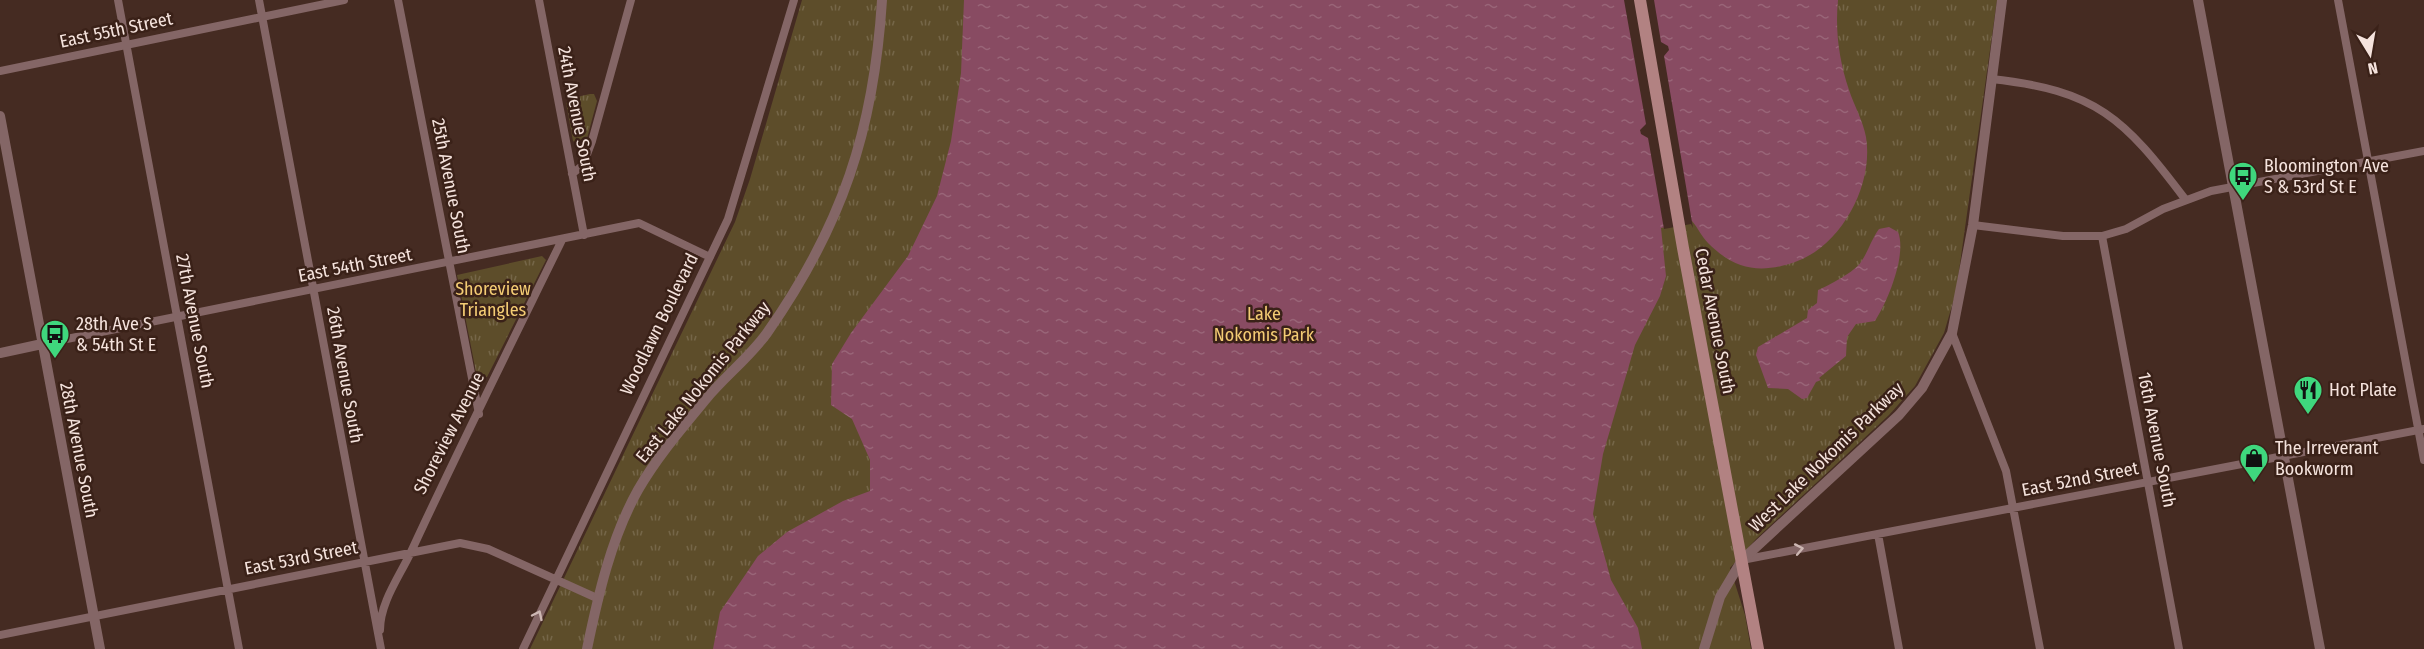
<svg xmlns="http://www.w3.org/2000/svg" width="2424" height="649" font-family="'Fira Sans Condensed',sans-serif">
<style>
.grass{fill:url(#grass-tufts)}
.water{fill:url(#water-ripples)}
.pier{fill:#452b22}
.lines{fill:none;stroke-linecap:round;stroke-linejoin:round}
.minor{stroke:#846666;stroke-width:8}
.tertiary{stroke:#846666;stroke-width:10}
.secondary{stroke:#b28282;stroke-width:12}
.oneway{stroke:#cdb7b3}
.labels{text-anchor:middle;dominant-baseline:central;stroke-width:5;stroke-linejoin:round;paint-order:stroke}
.street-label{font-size:18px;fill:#f5e3dd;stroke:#3a2118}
.poi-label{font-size:18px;fill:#f5e3dd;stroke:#3a2118;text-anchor:start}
.park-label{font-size:18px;fill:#f4cc74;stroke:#3a2118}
</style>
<defs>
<pattern id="grass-tufts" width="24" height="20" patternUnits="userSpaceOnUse" patternTransform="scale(1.5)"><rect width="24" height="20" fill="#5d4d2a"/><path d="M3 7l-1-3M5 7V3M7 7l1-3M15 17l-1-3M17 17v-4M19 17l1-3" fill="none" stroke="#756648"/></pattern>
<pattern id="water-ripples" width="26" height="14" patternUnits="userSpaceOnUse" patternTransform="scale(1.5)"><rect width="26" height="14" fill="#884b62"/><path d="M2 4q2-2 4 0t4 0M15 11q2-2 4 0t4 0" fill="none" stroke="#996578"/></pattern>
</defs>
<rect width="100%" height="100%" fill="#452b22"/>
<path class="grass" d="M802 0H1997L1956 292 1944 333 1915 386 1889 415 1756 539 1730 568 1745 615 1751 649H530L735 222 750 179Z
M590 94H594L597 101 586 142 579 145 573 141 566 103 572 98Z
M542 256 546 260 487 377H477L457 275Z"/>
<path class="water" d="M964 0H1838C1835 31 1839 60 1849 90 1854 105 1863 121 1866 137 1874 185 1841 246 1795 262 1760 274 1735 270 1708 243 1702 237 1698 228 1692 221L1661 228 1666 276 1660 296 1635 345 1603 454 1593 514 1611 580 1638 628 1642 649H713L720 612 758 556 787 532 843 501 870 491V460L852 419 831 405 832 364 851 333 908 256 937 196 951 141 961 73Z
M1889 227 1898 232C1907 254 1888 301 1875 321L1856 324 1847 337 1846 356 1819 378 1821 380 1816 382 1807 398 1802 399 1788 389 1768 388 1756 355 1758 347 1807 318 1808 310 1817 303 1818 290C1828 286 1856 271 1861 262 1868 252 1871 240 1879 229Z"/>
<path class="pier" d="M1624 0H1654L1661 42 1668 46 1669 50 1664 56 1693 228 1691 224 1664 229 1648 138 1641 134 1640 130 1646 124Z"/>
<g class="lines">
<path class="minor" d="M118 0 239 649
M259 0 381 649
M398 0 479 414
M539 0 584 235
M2338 0 2424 460
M0 71 344 0
M1991 79C2096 90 2124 118 2185 199
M572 174 583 165 592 141 631 0
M1973 225 2063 236H2102L2126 229 2163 209 2211 191 2424 151
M2102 236 2179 649
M1952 333 2006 471 2040 649
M42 344 639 223 710 257
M1878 534 1899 649
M1742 560 2424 429
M380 630C380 603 399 577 410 554 459 448 511 344 562 240
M0 635 460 543 488 549 599 599
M523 649 728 219 794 0"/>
<path class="tertiary" d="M2198 0 2320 649
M0 116 100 649
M0 353 42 344
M587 649C598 596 611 538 638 490 657 457 682 428 706 399 725 376 750 357 767 333 842 226 874 130 882 0
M1704 649 1720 597 1742 560 1899 415 1922 388 1952 333 1973 225 2002 0"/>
<path class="secondary" d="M1640 0 1683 248 1758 649"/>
</g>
<defs><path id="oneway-chevron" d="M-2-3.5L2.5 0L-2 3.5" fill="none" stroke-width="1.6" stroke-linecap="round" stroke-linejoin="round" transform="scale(1.5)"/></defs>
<g class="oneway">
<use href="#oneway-chevron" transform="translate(1799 549) rotate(-11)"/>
<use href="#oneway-chevron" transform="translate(538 615) rotate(-65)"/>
</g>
<defs>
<g id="bus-pin" transform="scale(1.5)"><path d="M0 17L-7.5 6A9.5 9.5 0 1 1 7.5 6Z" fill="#3fd77d" stroke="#3a2118"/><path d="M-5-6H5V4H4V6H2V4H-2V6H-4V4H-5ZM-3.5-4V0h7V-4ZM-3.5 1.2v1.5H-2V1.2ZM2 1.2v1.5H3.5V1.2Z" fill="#111"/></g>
<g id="restaurant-pin" transform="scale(1.5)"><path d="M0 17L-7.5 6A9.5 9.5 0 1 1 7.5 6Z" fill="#3fd77d" stroke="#3a2118"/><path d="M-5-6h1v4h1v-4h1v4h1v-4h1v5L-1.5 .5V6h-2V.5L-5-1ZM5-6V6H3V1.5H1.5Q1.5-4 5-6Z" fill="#111"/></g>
<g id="shop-pin" transform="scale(1.5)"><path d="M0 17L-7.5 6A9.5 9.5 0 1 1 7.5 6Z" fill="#3fd77d" stroke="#3a2118"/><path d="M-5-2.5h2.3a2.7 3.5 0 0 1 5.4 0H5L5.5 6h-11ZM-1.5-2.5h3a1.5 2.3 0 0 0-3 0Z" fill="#111"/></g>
</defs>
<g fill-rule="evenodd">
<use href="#bus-pin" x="2243" y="176"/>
<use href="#bus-pin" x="55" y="334"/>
<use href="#restaurant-pin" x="2308" y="390"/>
<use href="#shop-pin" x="2254" y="458"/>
</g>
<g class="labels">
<g class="street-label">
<text transform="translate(116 30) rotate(-12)">East 55th Street</text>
<text transform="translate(577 114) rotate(79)">24th Avenue South</text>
<text transform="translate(451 186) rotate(79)">25th Avenue South</text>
<text transform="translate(355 265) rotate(-11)">East 54th Street</text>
<text transform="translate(195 321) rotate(79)">27th Avenue South</text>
<text transform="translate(1715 321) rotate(79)">Cedar Avenue South</text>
<text transform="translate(659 324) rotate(-64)">Woodlawn Boulevard</text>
<text transform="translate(345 375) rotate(80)">26th Avenue South</text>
<text transform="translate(703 382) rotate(-51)">East Lake Nokomis Parkway</text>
<text transform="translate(449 433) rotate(-63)">Shoreview Avenue</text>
<text transform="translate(2157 440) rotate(79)">16th Avenue South</text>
<text transform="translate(79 450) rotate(79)">28th Avenue South</text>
<text transform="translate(1826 457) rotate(-44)">West Lake Nokomis Parkway</text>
<text transform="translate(2080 479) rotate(-11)">East 52nd Street</text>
<text transform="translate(301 558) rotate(-11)">East 53rd Street</text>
</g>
<g class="poi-label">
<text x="2264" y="166">Bloomington Ave<tspan x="2264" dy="21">S &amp; 53rd St E</tspan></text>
<text x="76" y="324">28th Ave S<tspan x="76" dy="21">&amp; 54th St E</tspan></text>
<text x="2329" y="390">Hot Plate</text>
<text x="2275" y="448">The Irreverant<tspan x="2275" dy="21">Bookworm</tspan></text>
</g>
<g class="park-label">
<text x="493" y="289">Shoreview<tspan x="493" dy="21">Triangles</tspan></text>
<text x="1264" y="314">Lake<tspan x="1264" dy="21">Nokomis Park</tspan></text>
</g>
</g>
<g transform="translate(2370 54) rotate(169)" stroke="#3a2118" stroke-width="4.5" paint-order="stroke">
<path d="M0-4.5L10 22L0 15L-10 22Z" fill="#f5e3dd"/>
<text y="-9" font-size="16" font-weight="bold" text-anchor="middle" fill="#f5e3dd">N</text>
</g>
</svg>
